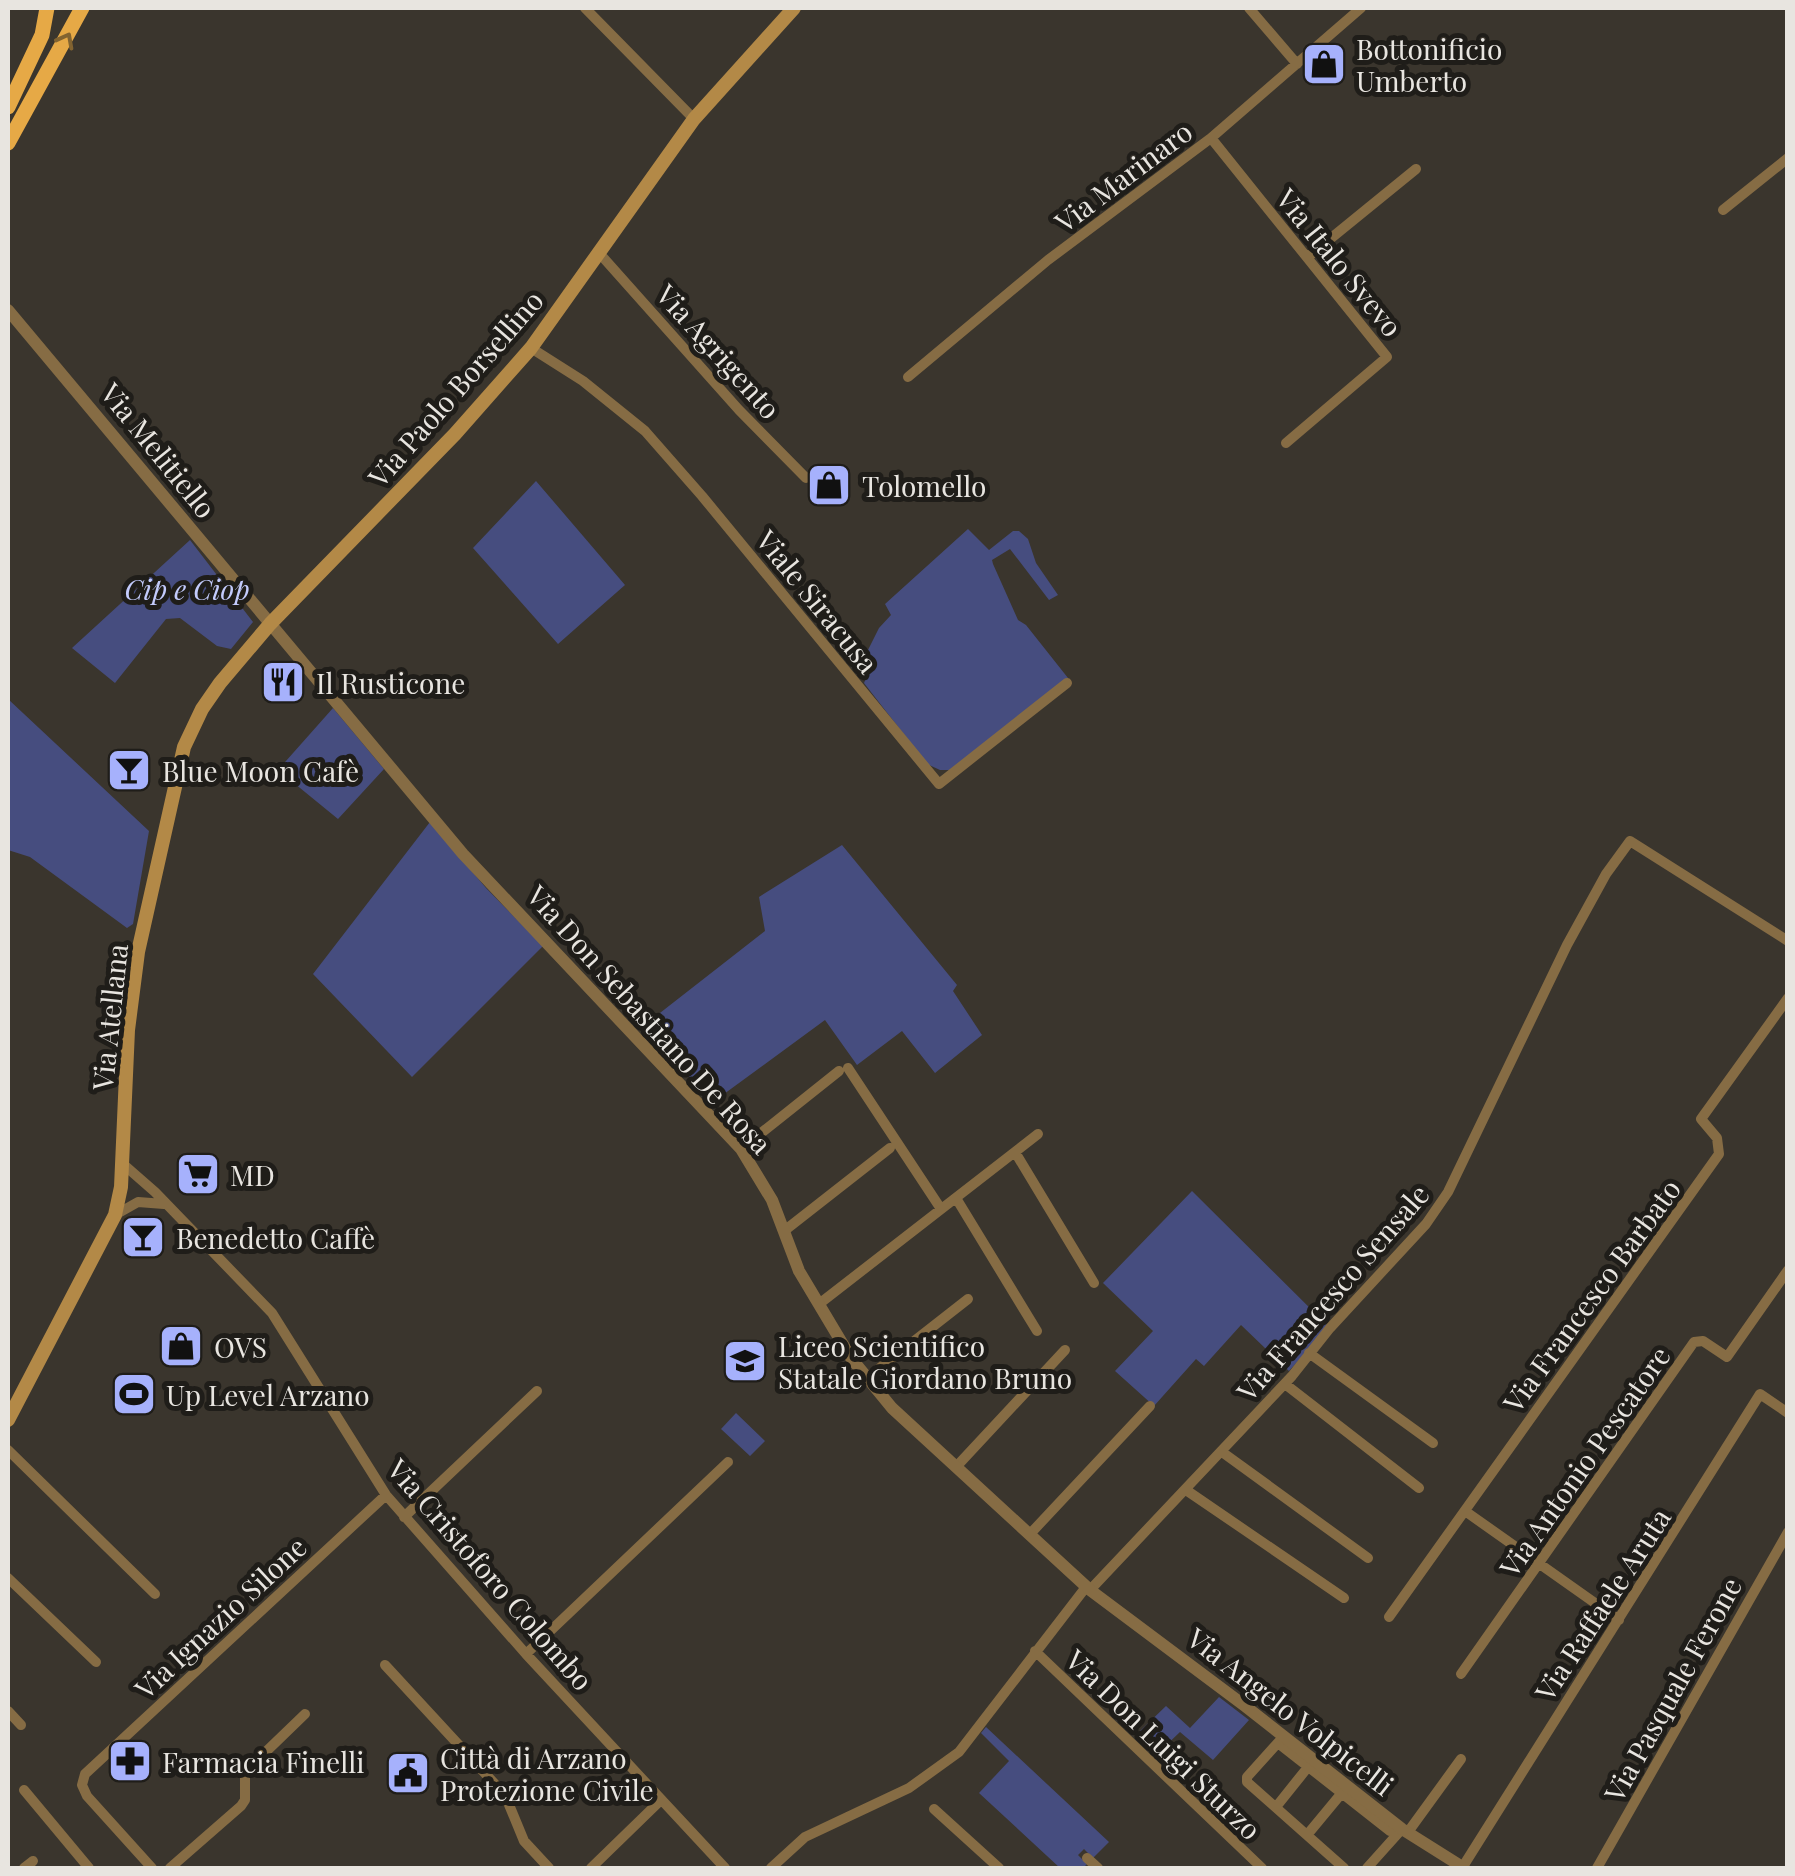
<svg xmlns="http://www.w3.org/2000/svg" width="1795" height="1876" font-family="'Playfair Display',serif">
<style>
.green{fill:#464d7f}
.lines{fill:none;stroke-linecap:round;stroke-linejoin:round}
.minor{stroke:#866c44;stroke-width:10}
.tertiary{stroke:#866c44;stroke-width:12}
.secondary{stroke:#b38947;stroke-width:14}
.trunk{stroke:#e6a946;stroke-width:15}
.oneway{stroke:#826330}
.labels{text-anchor:middle;dominant-baseline:central;stroke-width:10;stroke-linejoin:round;paint-order:stroke}
.poi-label{font-size:28px;fill:#e8e5e0;stroke:#1f1d19;text-anchor:start}
.street-label{font-size:28px;fill:#e8e5e0;stroke:#1f1d19}
.park-label{font-size:28px;font-style:italic;fill:#c3cbfc;stroke:#1f1d19}
</style>
<rect width="100%" height="100%" fill="#3a352d"/>
<path class="green" d="M536 481 625 585 558 644 473 548Z
M968 529 989 550 1013 531H1019L1028 539 1036 563 1058 595 1049 600 1010 549 992 560 993 564 1018 620 1026 625 1068 678 950 770H940L927 764 864 683 871 666 866 654 879 628 891 615 885 604Z
M190 540 253 622 231 649 217 646 180 618 166 619 115 683 72 648Z
M8 699 149 831 133 924 127 928 30 857 8 850Z
M333 708 384 769 338 819 278 770Z
M430 822 486 888 543 946 412 1077 313 974Z
M842 845 957 985 953 991 982 1035 935 1073 902 1031 857 1065 825 1020 713 1102 642 1027 765 931 759 897Z
M1192 1191 1329 1327 1289 1371 1241 1325 1204 1366 1196 1359 1154 1406 1115 1371 1153 1331 1103 1283Z
M736 1413 765 1441 750 1456 721 1429Z
M1219 1697 1249 1720 1213 1760 1180 1732 1157 1754 1137 1734 1166 1706 1190 1728Z
M986 1727 1109 1842 1093 1858 1084 1849 1078 1855 1087 1864 1083 1868H1060L979 1793 1009 1761 981 1733Z"/>
<g class="lines">
<path class="minor" d="M585 8 694 119
M1249 8 1297 64
M1211 138 1387 357 1286 443
M1723 210 1788 158
M600 254 739 410 806 478
M1308 257 1416 169
M531 348 583 381 645 431 702 496 939 784 1067 683
M908 377 1048 260 1211 138 1361 8
M848 1068 941 1209
M741 1149 839 1071
M1015 1152 1094 1283
M123 1164 155 1192 272 1313 386 1495 526 1654 725 1868
M956 1198 1037 1331
M115 1215 138 1202 164 1204
M784 1231 890 1148
M819 1304 1038 1134
M1309 1353 1433 1443
M867 1378 968 1299
M1285 1384 1419 1488
M8 1450 155 1594
M1222 1452 1368 1558
M956 1467 1065 1350
M1186 1490 1344 1598
M1465 1511 1619 1620
M404 1517 537 1391
M1030 1534 1150 1406
M8 1578 96 1662
M1090 1590 1292 1376 1330 1328 1426 1224 1448 1192 1567 945 1606 874 1630 841 1788 941
M1389 1617 1719 1154 1717 1138 1701 1119 1788 998
M1035 1651 1262 1868
M526 1654 728 1462
M385 1665 505 1795 524 1841 549 1868
M1461 1674 1694 1342 1703 1341 1727 1357 1788 1270
M8 1711 21 1725
M1284 1736 1247 1777V1782L1344 1868
M1278 1743 1390 1831
M24 1790 89 1868
M1276 1807 1308 1767
M934 1809 999 1868
M1408 1832 1461 1759
M1307 1835 1341 1794
M1087 1858 1098 1868
M24 1868 33 1861
M152 1868 87 1796 82 1785 85 1774 386 1495
M170 1868 241 1806 245 1800V1772L305 1714
M591 1868 661 1800
M771 1868 805 1837 909 1788 959 1752 1086 1587
M1367 1868 1402 1829
M1462 1868 1760 1394 1788 1413
M1597 1868 1788 1532"/>
<path class="tertiary" d="M8 310 463 854 741 1149 772 1200 799 1271 851 1358 892 1408 1090 1590 1245 1706 1402 1829 1464 1868"/>
<path class="secondary" d="M8 1420 115 1215 121 1187 128 1030 138 952 184 747 202 709 220 683 270 624 455 434 531 348 694 119 794 8"/>
<path class="trunk" d="M8 107 42 35 47 8
M8 143 82 8"/>
</g>
<defs><path id="oneway-chevron" d="M-2-3.5L2.5 0L-2 3.5" fill="none" stroke-width="1.6" stroke-linecap="round" stroke-linejoin="round" transform="scale(2.5)"/></defs>
<use class="oneway" href="#oneway-chevron" transform="translate(66 40) rotate(-62)"/>
<defs>
<g id="shop-square" transform="scale(2.25)"><rect x="-9" y="-9" width="18" height="18" rx="4" fill="#a6b1fc" stroke="#1f1d19"/><path d="M-5-2.5h2.3a2.7 3.5 0 0 1 5.4 0H5L5.5 6h-11ZM-1.5-2.5h3a1.5 2.3 0 0 0-3 0Z" fill="#111"/></g>
<g id="restaurant-square" transform="scale(2.25)"><rect x="-9" y="-9" width="18" height="18" rx="4" fill="#a6b1fc" stroke="#1f1d19"/><path d="M-5-6h1v4h1v-4h1v4h1v-4h1v5L-1.5 .5V6h-2V.5L-5-1ZM5-6V6H3V1.5H1.5Q1.5-4 5-6Z" fill="#111"/></g>
<g id="bar-square" transform="scale(2.25)"><rect x="-9" y="-9" width="18" height="18" rx="4" fill="#a6b1fc" stroke="#1f1d19"/><path d="M-6-5H6L.8 .8V4.5H3.5V6h-7V4.5H-.8V.8Z" fill="#111"/></g>
<g id="supermarket-square" transform="scale(2.25)"><rect x="-9" y="-9" width="18" height="18" rx="4" fill="#a6b1fc" stroke="#1f1d19"/><path d="M-6-5.5h2.5l.6 2H6L4.5 2H-2.5L-4.4-4H-6ZM-1.5 3.2a1.3 1.3 0 1 0 .1 0ZM3 3.2a1.3 1.3 0 1 0 .1 0Z" fill="#111"/></g>
<g id="school-square" transform="scale(2.25)"><rect x="-9" y="-9" width="18" height="18" rx="4" fill="#a6b1fc" stroke="#1f1d19"/><path d="M0-5L7-2L0 1L-7-2ZM-4 1L0 2.5L4 1V4Q0 6-4 4Z" fill="#111"/></g>
<g id="stadium-square" transform="scale(2.25)"><rect x="-9" y="-9" width="18" height="18" rx="4" fill="#a6b1fc" stroke="#1f1d19"/><path d="M0-5a6.5 5 0 1 0 0 10a6.5 5 0 1 0 0-10ZM-3.5-1.8h7v3.6h-7Z" fill="#111"/></g>
<g id="pharmacy-square" transform="scale(2.25)"><rect x="-9" y="-9" width="18" height="18" rx="4" fill="#a6b1fc" stroke="#1f1d19"/><path d="M-2-6h4v4h4v4h-4v4h-4v-4h-4v-4h4Z" fill="#111"/></g>
<g id="civic-square" transform="scale(2.25)"><rect x="-9" y="-9" width="18" height="18" rx="4" fill="#a6b1fc" stroke="#1f1d19"/><path d="M-.6-6.5H3V-4.5H.6V-3L4-1V1h2V6H-6V1h2V-1L-.6-3ZM-1.2 2.5V6h2.4V2.5Z" fill="#111"/></g>
</defs>
<g fill-rule="evenodd">
<use href="#shop-square" x="1324" y="64"/>
<use href="#shop-square" x="829" y="485"/>
<use href="#restaurant-square" x="283" y="682"/>
<use href="#bar-square" x="129" y="770"/>
<use href="#supermarket-square" x="198" y="1174"/>
<use href="#bar-square" x="143" y="1237"/>
<use href="#shop-square" x="181" y="1346"/>
<use href="#school-square" x="745" y="1361"/>
<use href="#stadium-square" x="134" y="1394"/>
<use href="#pharmacy-square" x="130" y="1761"/>
<use href="#civic-square" x="408" y="1773"/>
</g>
<g class="labels">
<g class="poi-label">
<text x="1356" y="48">Bottonificio<tspan x="1356" dy="32">Umberto</tspan></text>
<text x="862" y="485">Tolomello</text>
<text x="316" y="682">Il Rusticone</text>
<text x="162" y="770">Blue Moon Cafè</text>
<text x="230" y="1174">MD</text>
<text x="176" y="1237">Benedetto Caffè</text>
<text x="778" y="1345">Liceo Scientifico<tspan x="778" dy="32">Statale Giordano Bruno</tspan></text>
<text x="214" y="1346">OVS</text>
<text x="166" y="1394">Up Level Arzano</text>
<text x="440" y="1757">Città di Arzano<tspan x="440" dy="32">Protezione Civile</tspan></text>
<text x="162" y="1761">Farmacia Finelli</text>
</g>
<g class="street-label">
<text transform="translate(1123 176) rotate(-37)">Via Marinaro</text>
<text transform="translate(1340 262) rotate(51)">Via Italo Svevo</text>
<text transform="translate(719 351) rotate(48)">Via Agrigento</text>
<text transform="translate(455 388) rotate(-49)">Via Paolo Borsellino</text>
<text transform="translate(159 450) rotate(51)">Via Melitiello</text>
<text transform="translate(818 601) rotate(51)">Viale Siracusa</text>
<text transform="translate(109 1017) rotate(-84)">Via Atellana</text>
<text transform="translate(650 1019) rotate(48)">Via Don Sebastiano De Rosa</text>
<text transform="translate(1332 1292) rotate(-49)">Via Francesco Sensale</text>
<text transform="translate(1591 1295) rotate(-54)">Via Francesco Barbato</text>
<text transform="translate(1584 1461) rotate(-55)">Via Antonio Pescatore</text>
<text transform="translate(491 1574) rotate(49)">Via Cristoforo Colombo</text>
<text transform="translate(1602 1604) rotate(-57)">Via Raffaele Aruta</text>
<text transform="translate(220 1617) rotate(-43)">Via Ignazio Silone</text>
<text transform="translate(1672 1689) rotate(-61)">Via Pasquale Ferone</text>
<text transform="translate(1291 1711) rotate(38)">Via Angelo Volpicelli</text>
<text transform="translate(1164 1744) rotate(44)">Via Don Luigi Sturzo</text>
</g>
<g class="park-label">
<text x="187" y="588">Cip e Ciop</text>
</g>
</g>
<rect width="1795" height="1876" fill="none" stroke="#e8e5e0" stroke-width="20"/>
</svg>
